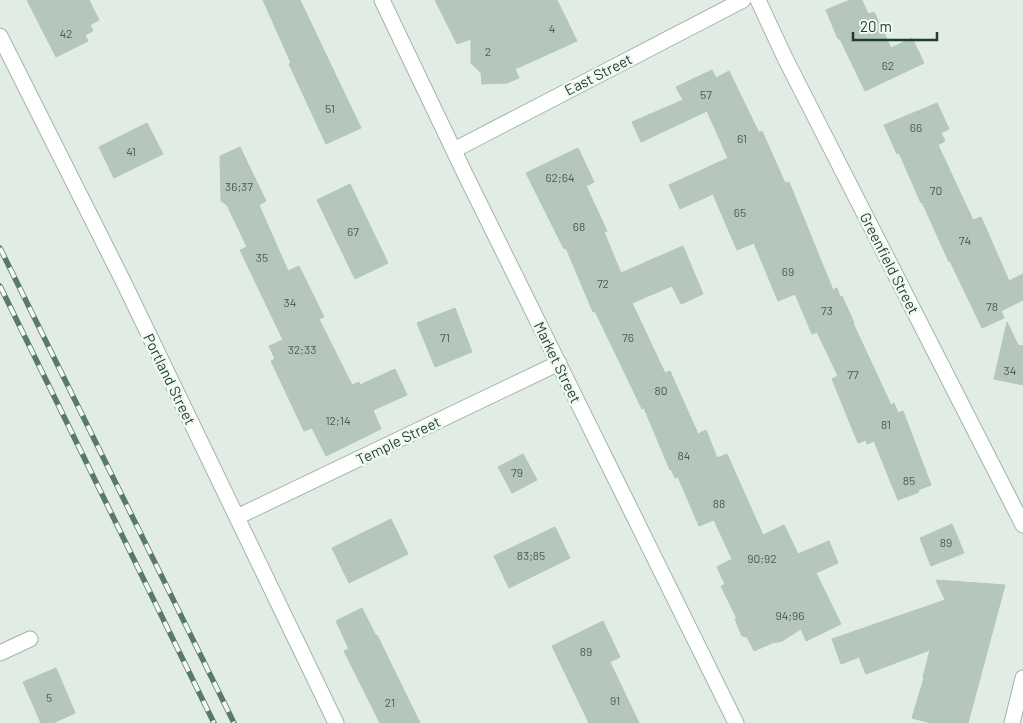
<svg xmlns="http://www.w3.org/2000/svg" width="1023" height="723" font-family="Barlow,sans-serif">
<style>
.building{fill:#b5c7bc;stroke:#b2c7b9}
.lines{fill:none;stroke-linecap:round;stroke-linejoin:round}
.minor-casing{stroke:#a2b4aa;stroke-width:17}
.tertiary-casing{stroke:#a2b4aa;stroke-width:17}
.minor{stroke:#fff;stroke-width:15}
.tertiary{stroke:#fff;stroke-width:15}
.rail-casing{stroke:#597a69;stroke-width:5.5}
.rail{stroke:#f1f9f3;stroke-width:4;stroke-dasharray:11;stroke-linecap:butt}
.labels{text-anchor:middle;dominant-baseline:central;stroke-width:5;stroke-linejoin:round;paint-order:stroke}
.number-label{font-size:12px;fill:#446052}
.street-label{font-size:15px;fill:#1f3e2e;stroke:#f1f9f3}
</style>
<rect width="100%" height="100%" fill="#e0ece4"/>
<path class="building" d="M27 0H89L99 20 90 25 93 31 85 35 88 41 56 57Z
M263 0H300L361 128 326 144 289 64 291 63Z
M435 0H557L577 41 515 69 519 78 507 83 482 84 481 73 471 63V39L457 44Z
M850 0H862L868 14 874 12 891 48 912 38 924 63 865 91 840 39H838L826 10Z
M712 70 716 78 729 71 759 133 762 131 785 183 789 182 833 290 837 288 840 297 842 296 854 323H853L891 405 894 403 898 413 903 411 931 485 918 490 919 492 898 500 874 441 867 444 866 440 858 443 832 379 838 376 817 332 812 334 795 294 778 301 754 243 737 250 713 194 680 209 669 185 728 158 707 111 641 142 632 122 683 100 676 87Z
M937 103 949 129 941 133 945 141 938 145 973 220 981 217 1009 281 1023 274V300L1001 311 1004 318 982 328 950 261 949 262 922 202 921 203 899 153 897 154 884 125Z
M147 123 163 154 114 178 99 147Z
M240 147 266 201 259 205 288 271 299 266 324 317 319 319 352 385 359 382 360 385 395 369 407 395 373 410 381 429 326 456 312 428 304 431 271 361 275 359 269 346 283 340 240 250 247 247 227 205 221 201 220 156Z
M578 148 594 182 586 186 607 231 604 232 621 273 683 246 703 294 681 304 672 286 632 303 665 373 670 371 698 434 706 430 717 458 727 454 763 535 784 525 798 554 829 541 838 563 816 573 841 624 806 641 801 629 782 641 772 643 754 651 747 637 742 636 735 619H737L721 586 725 584 717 567 732 559 714 520 699 526 678 477 675 478 671 469 670 470 644 408 642 409 595 311 593 312 566 248 564 249 526 173Z
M350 184 388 263 355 279 317 200Z
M455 308 472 352 435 367 417 323Z
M1007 322 1018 345 1023 346V385L994 379Z
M523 454 537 480 512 493 498 467Z
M391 519 408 554 349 583 332 548Z
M952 524 964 553 931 566 920 538Z
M555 527 570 558 509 588 494 556Z
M936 580 1005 585 968 723H931L912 718 924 678 923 677 930 650 866 674 859 657 841 664 832 639 945 600Z
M362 608 376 636 377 635 420 723H380L344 651 349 649 336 621Z
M603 621 620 657 610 662 639 723H589L552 646Z
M56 668 75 713 53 723H41L23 682Z"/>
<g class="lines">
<g class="minor-casing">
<path id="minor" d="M382 0 465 174 736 723
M758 0 785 58 1023 525
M0 36 124 283 336 723
M454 150 743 0
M237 517 559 363
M0 653 30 639"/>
</g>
<g class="tertiary-casing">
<path id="tertiary" d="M1012 723 1023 678"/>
</g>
<use href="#minor" class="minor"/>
<use href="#tertiary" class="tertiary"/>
<g class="rail-casing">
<path id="rail" d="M0 248 234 723
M0 286 214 723"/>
</g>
<use href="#rail" class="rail"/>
</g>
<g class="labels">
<g class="number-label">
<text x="552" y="28">4</text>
<text x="66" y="33">42</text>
<text x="488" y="51">2</text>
<text x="888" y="65">62</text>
<text x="706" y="94">57</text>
<text x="330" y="108">51</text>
<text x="916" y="127">66</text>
<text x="742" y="138">61</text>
<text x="131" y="151">41</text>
<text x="560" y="177">62;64</text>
<text x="239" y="186">36;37</text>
<text x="936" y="190">70</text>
<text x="740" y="212">65</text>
<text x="579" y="226">68</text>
<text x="353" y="231">67</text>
<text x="965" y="240">74</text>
<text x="262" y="257">35</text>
<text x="788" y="271">69</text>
<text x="603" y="283">72</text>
<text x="290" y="302">34</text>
<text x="992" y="306">78</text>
<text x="827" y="310">73</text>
<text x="445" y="337">71</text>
<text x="628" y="337">76</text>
<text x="302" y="349">32;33</text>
<text x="1010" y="370">34</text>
<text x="853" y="374">77</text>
<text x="661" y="390">80</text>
<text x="338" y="420">12;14</text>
<text x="886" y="424">81</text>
<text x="684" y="455">84</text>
<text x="517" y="472">79</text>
<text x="909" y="480">85</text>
<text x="719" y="503">88</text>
<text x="946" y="542">89</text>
<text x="531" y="555">83;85</text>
<text x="762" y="558">90;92</text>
<text x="790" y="615">94;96</text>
<text x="586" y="651">89</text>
<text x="49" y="697">5</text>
<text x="615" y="700">91</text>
<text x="390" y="702">21</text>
</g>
<g class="street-label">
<text transform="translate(598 74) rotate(-27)">East Street</text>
<text transform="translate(890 263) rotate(63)">Greenfield Street</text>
<text transform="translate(558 362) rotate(64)">Market Street</text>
<text transform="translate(170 379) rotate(64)">Portland Street</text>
<text transform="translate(398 440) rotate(-26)">Temple Street</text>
</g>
</g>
<path d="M853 32v8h84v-8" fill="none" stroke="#1f3e2e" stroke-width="2.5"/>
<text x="860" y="32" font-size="15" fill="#1f3e2e" stroke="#f1f9f3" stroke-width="4" paint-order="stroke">20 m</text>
</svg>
